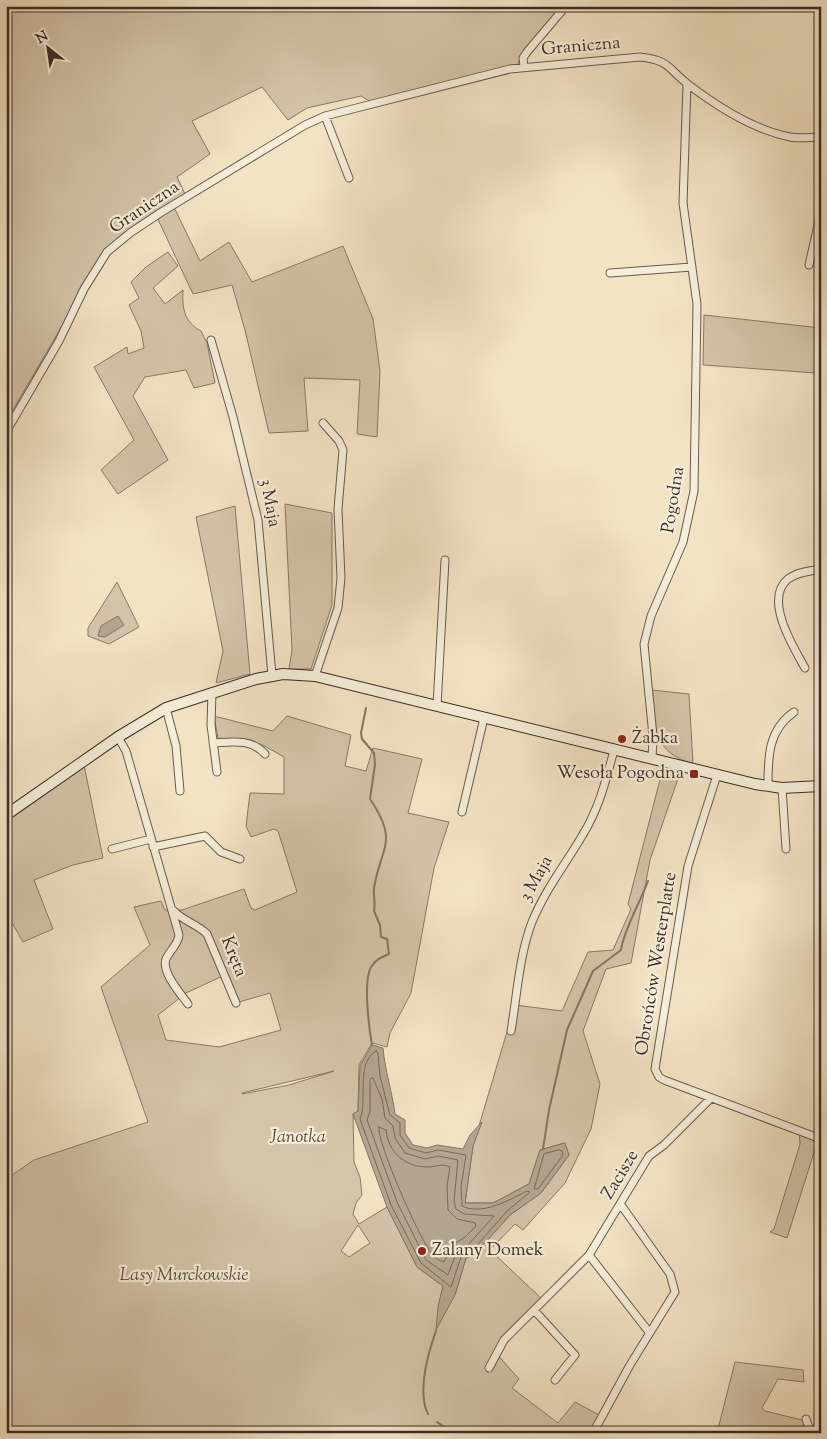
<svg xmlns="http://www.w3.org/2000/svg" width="827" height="1439" font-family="'Sorts Mill Goudy',serif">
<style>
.green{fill:#d4c4aa;stroke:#887867;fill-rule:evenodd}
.water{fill:#b4a58e;stroke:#847564}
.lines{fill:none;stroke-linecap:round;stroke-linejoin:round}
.shore{stroke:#786959;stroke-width:1}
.stream{stroke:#847564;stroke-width:2}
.street-casing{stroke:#695a4c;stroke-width:9}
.secondary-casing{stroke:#3b2d24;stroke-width:12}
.street{stroke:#f7edd9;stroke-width:7}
.secondary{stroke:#f7edd9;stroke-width:10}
.poi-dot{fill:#8f2418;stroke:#f7edd9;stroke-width:2}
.labels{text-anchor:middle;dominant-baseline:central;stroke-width:4.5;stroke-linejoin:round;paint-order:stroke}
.street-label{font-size:18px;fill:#3b2d24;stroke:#f7edd9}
.poi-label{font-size:18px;fill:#3b2d24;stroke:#f7edd9;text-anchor:start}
.park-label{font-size:18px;font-style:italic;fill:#5a4b3f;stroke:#f7edd9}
</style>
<rect width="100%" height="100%" fill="#f3e3c5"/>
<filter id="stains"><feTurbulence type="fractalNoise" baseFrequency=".004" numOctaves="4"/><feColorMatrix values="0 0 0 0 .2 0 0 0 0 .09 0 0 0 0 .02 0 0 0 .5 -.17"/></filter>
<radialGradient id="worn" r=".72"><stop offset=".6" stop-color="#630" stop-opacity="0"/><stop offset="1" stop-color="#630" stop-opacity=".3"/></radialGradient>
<path class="green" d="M6 6H561C551 22 521 51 517 66L371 102 361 96 307 108 288 120 262 87 192 121 210 154 177 177 185 194 172 203 200 261 229 242 252 282 343 246 373 319 380 371 377 437 357 434 360 380 304 378 308 431 269 433 245 330 232 285 193 294 155 213 104 253 83 284 63 324 6 422Z
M168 252 178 266 153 288 165 304 183 290C182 308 184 322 201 331L207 343 215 383 194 388 186 370 145 377 133 396 168 460 118 494 101 470 134 440 94 367 127 347 128 354 144 348 141 331 129 305 139 298 131 282 146 267Z
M704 315 821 328V350L816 373 703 365Z
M285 504 332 513V605L311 669H289L292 650Z
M235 506 250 674 216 683 223 651 196 517Z
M117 582 139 627 109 644 88 636V628Z
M652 690 689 694 693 764C653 752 654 727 652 690Z
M214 716 273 731 287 716 351 735 345 766 366 771 373 748 422 759 408 813 449 822 434 868 411 993 390 1033 387 1047 372 1043 359 1065 358 1111 353 1114 354 1162 360 1177 362 1195 356 1203 353 1214 359 1224 387 1207 417 1267 443 1286 438 1307 455 1295 466 1258 474 1255 510 1215 541 1193 569 1155 564 1143 540 1150 529 1184 493 1203H465L473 1146 515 1005 562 1011 588 952 613 950 631 909 628 904 663 768 680 773 650 860 631 963 606 969 583 1031 600 1084 591 1129 565 1183 523 1230 515 1224 490 1250 541 1298 506 1332 494 1351 519 1379 512 1388 558 1423 575 1402 599 1415 589 1433H6V1179L34 1160 148 1122 101 987 150 945 134 907 161 901 165 910H182L244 889 251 908 255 910 297 892 278 831 274 829 251 837 246 826 250 793 284 794V757L261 744 218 738ZM227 974 239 1002 270 993 281 1030 219 1047 166 1040 158 1015 186 993ZM334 1071 289 1085 242 1094V1093ZM358 1225 370 1243 349 1257 341 1251Z
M84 765 103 858 73 865 34 880 53 929 23 942 6 912V821Z
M799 1130 817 1143 787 1238 770 1232 774 1229 800 1144Z
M735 1362 803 1370 804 1382 778 1379 762 1408 765 1411 802 1420 807 1433H717Z"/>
<path class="water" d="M118 616 124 625 105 637 98 636 101 626Z
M372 1045 383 1048C385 1071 392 1091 395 1114L405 1120V1133L413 1145 427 1148 437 1145 463 1149 470 1135 482 1122 473 1146 465 1203H493L529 1184 540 1150 565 1143 569 1155 541 1193 510 1215 474 1255 466 1258 455 1295 436 1330 438 1307 443 1286 417 1267 387 1207 353 1114 358 1111 360 1066Z"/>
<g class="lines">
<path class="shore" d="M376 1051 378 1053 380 1076 390 1115 400 1123V1135L409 1148 426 1153 438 1150 466 1155 461 1187 462 1206C482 1216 509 1200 527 1191L530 1192 507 1211 472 1251 462 1254 451 1287 421 1263 391 1205 360 1119C368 1101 355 1063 376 1051Z
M373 1078 382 1099 385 1118 393 1126 395 1138 405 1153 425 1159 438 1156 458 1160 454 1201 456 1209 464 1214 494 1216 468 1245 457 1251 448 1275 426 1260 397 1202 367 1120 370 1111V1080Z
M379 1127 386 1130C388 1152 405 1167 427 1167 436 1167 441 1163 450 1167L447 1186 448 1210 457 1219 475 1223 476 1226 464 1238 452 1245 444 1262C440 1261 434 1258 432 1254 420 1240 376 1141 379 1127Z
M559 1150 562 1151 563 1155 538 1189H534L544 1154Z"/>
<path class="stream" d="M366 708 361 733 362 739 374 753 375 764 370 799C399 842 381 846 374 888 373 895 376 903 374 911L380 925 381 937 387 939 389 954C382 957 376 959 371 967 363 981 369 1028 372 1045
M543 1149 549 1110 567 1030 593 971 621 950C624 929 640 903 648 881
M428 1414C417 1392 428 1353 436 1331
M437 1422 453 1433"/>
<g class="street-casing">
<path id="street" d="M524 67 523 58 527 52 566 6
M325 116 349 178
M809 265 818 225 821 202
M610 273 692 267
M211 340 233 417 258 520 272 675
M6 432 59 341 84 289 107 252 130 233 160 213 305 125 325 116 510 69 640 57C670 60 668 69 689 85 718 107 754 130 790 137 800 139 811 137 821 137
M805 668C794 648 763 599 788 579 797 572 810 571 821 569
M315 676 338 608 341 578 338 509 343 450 339 441 323 423
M212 692 211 725 217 772
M437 706 445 560
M166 708 176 746 180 791
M118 737 126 751 179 935C178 945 170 950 166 959 161 972 181 994 188 1004
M213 743C232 742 251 738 265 754
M652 759 653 736 644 644 651 616 683 542 694 491 697 304 683 203 687 84
M717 775 688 866 655 1069 659 1077 664 1080 821 1139
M768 786C768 757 768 730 794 712
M782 788 786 849
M462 812 484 718
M153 847 205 836 221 852 240 859
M112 849 151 839
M174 911C183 921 197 924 207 934L236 1003
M511 1031C517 996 519 956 532 922 545 890 565 865 582 836 599 809 606 780 614 750
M589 1255 649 1332
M534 1310 575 1355 555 1380
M489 1368 504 1340 589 1255 649 1156 664 1145 710 1099
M806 1419 811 1433
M593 1433 630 1365 675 1292 670 1274 621 1205"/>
</g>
<g class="secondary-casing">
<path id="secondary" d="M6 815 118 737 166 708 256 679 283 674 315 676 755 784 782 788 821 786"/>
</g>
<use href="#street" class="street"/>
<use href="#secondary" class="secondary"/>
</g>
<g class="poi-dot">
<circle cx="622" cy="739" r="5"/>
<rect x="689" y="769" width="10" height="10" rx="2.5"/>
<circle cx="422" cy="1251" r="5"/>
</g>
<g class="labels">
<g class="street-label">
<text transform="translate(581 47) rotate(-5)">Graniczna</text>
<text transform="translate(145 208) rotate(-34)">Graniczna</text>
<text transform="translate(674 500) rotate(-81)">Pogodna</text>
<text transform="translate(269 503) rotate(79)">3 Maja</text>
<text transform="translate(537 879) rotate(-61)">3 Maja</text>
<text transform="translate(233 957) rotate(68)">Kręta</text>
<text transform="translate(657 964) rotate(-81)">Obrońców Westerplatte</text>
<text transform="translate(621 1175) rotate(-59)">Zacisze</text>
</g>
<g class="poi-label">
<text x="632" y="739">Żabka</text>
<text x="684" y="774" text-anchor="end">Wesoła Pogodna</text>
<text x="432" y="1251">Zalany Domek</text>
</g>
<g class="park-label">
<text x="298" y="1138">Janotka</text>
<text x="184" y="1276">Lasy Murckowskie</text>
</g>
</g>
<rect width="827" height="1439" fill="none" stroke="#f3e3c5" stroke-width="25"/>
<rect x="8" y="8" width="812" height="1424" fill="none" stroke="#3b2d24" stroke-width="2.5"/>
<rect x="12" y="12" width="802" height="1414" fill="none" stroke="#3b2d24"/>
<g transform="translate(48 48) rotate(330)" stroke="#f7edd9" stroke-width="4" paint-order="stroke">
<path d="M0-4L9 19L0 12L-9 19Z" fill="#3b2d24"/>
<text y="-8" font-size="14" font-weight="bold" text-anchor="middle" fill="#3b2d24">N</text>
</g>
<rect width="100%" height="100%" filter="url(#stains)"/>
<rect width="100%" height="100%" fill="url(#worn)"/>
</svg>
